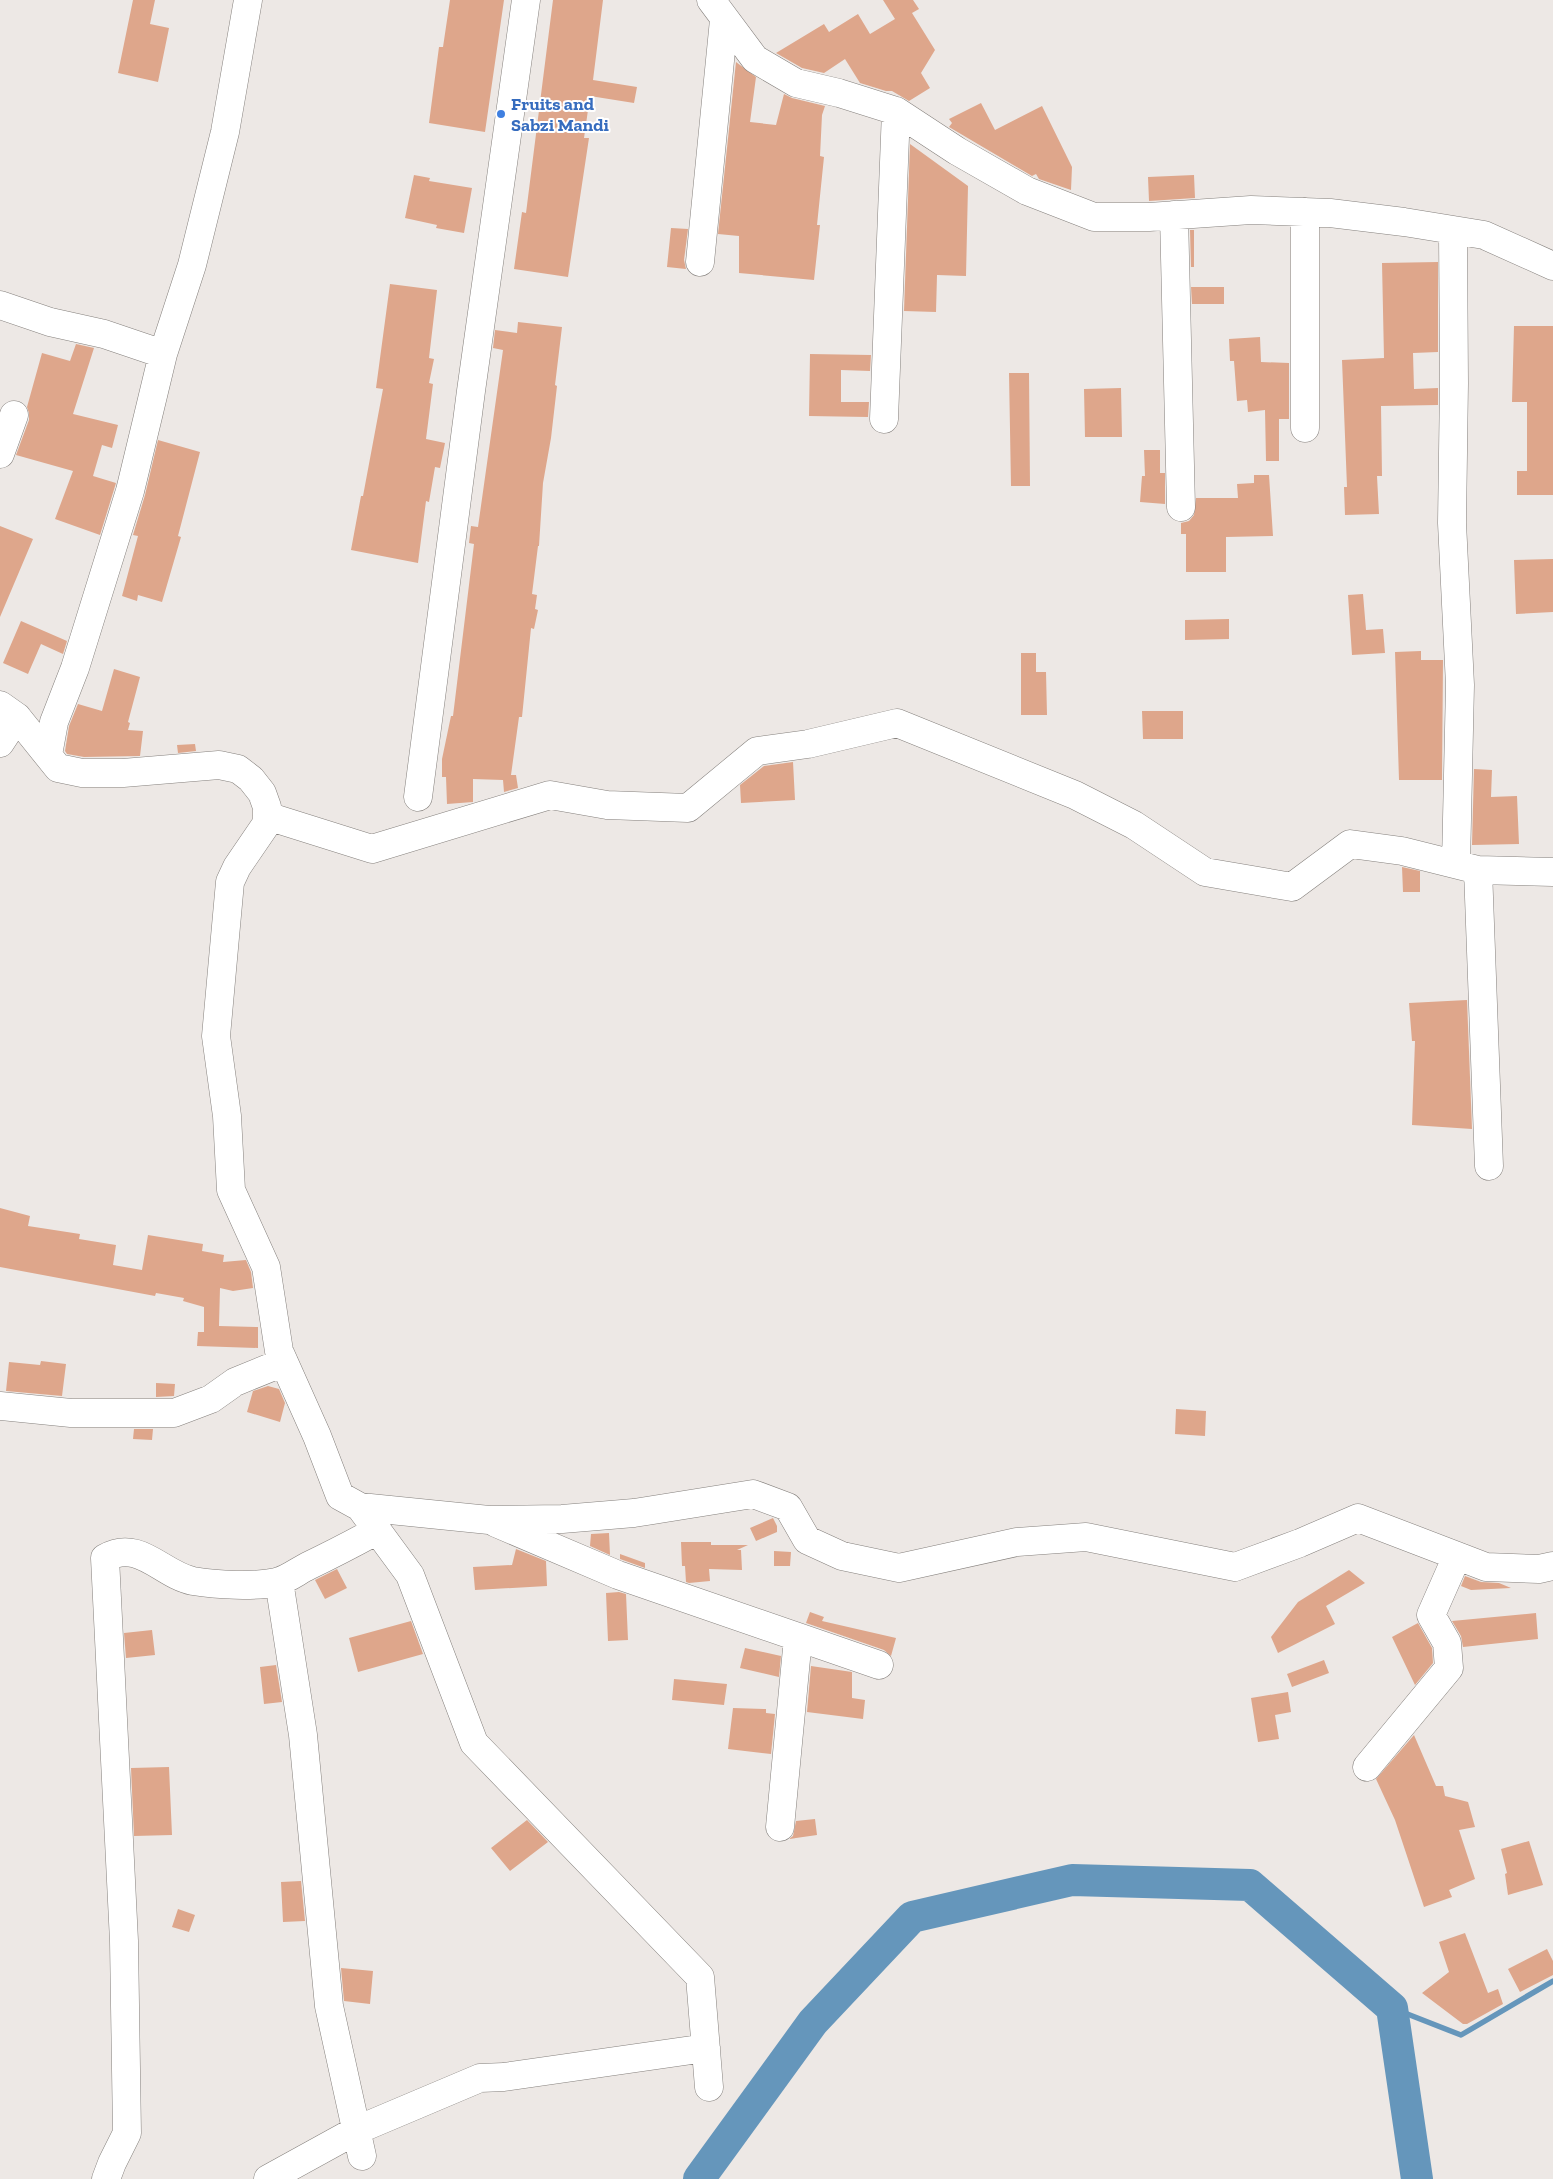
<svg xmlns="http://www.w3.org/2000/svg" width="1553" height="2179" font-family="'Zilla Slab',serif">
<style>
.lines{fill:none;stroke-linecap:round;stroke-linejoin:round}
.stream{stroke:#6596bb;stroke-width:5.5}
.river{stroke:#6596bb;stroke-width:32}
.building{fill:#dea68b}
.minor-casing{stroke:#85807d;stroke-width:29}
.minor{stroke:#fff;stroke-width:28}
.shop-dot{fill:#3f7fe0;stroke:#fff;stroke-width:2}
.labels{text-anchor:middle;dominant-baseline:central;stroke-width:4;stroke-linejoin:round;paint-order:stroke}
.shop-label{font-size:18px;font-weight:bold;fill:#366cbe;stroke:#fff;text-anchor:start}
</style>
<rect width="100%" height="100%" fill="#ede8e5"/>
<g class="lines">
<path class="stream" d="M1392 2008 1461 2035 1553 1981"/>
<path class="river" d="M699 2179 813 2022 912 1917 1072 1880 1250 1885 1392 2008 1417 2179"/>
</g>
<path class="building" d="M133 0H155L150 24 169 28 158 82 118 73Z
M450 0H504L485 132 429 123 439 47H443Z
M553 0H603L593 80 637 87 634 103 590 96 584 138H589L568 277 514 269 522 212 526 213Z
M883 0H913L919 9 912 13 935 50 921 73 930 88 909 101 892 91H886L860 83 845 59 824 73 802 68 776 53 824 24 829 32 858 14 870 34 895 19Z
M736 62 756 77 750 122 776 125 784 94 792 98 825 106 822 115 820 156 824 157 817 225H820L814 280 739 273V236L718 234Z
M981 103 995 130 1042 106 1072 167 1071 190 1039 179 1036 174 1032 176 949 127 952 123 949 119Z
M910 144 968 186 966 276 937 275 936 312 904 311Z
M414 175 430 178 429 181 472 188 464 233 436 228 437 225 405 218Z
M1194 175 1195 198 1149 201 1148 177Z
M671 228 688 229 684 260 686 269 667 267Z
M1190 230H1194V267H1191Z
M1438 262V352L1413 353 1414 389 1438 388V405L1381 406 1382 476H1377L1379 514 1345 515 1344 487H1347L1342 360 1384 358 1382 263Z
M390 284 437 290 429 358 434 359 429 383 433 384 426 439 445 443 440 468 435 467 429 502 426 501 418 563 351 550 361 496H363L383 389 376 388Z
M1191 287H1224V304H1192Z
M518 322 562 327 555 385 557 386 551 438 543 483 539 546H538L532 594 537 595 535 609 538 610 534 629 531 628 522 717H519L511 775H516L518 788 504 792 503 780 473 779V802L447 804 446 777H442V759L451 716H453L474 544 469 543 471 526 478 527 503 350 493 348 495 330 517 333Z
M1514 326H1553V495H1517V471H1527V402H1512Z
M1260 337 1261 362 1289 363V419H1279V461H1266L1265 410 1248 412 1247 400 1237 401 1234 361H1230L1229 339Z
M76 344 94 348 73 414 118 425 112 448 102 445 93 476 116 483 100 535 55 519 73 471 16 455 29 420V413L27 407 42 353 70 361Z
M810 354 871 355 870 371 841 370V402H869L868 417 809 416Z
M1009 373H1029L1030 486H1011Z
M1121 388 1122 437H1085L1084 389Z
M158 440 200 452 178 536 181 537 162 602 138 595 137 601 122 596 138 536 133 535 145 495Z
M1144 450H1160V473H1165V504L1140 502 1142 476H1145Z
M1254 475H1269L1273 536 1226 537V572H1186V534H1181V523L1189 521 1194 515 1196 498H1238L1237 484 1254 483Z
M0 526 33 539 0 617Z
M1553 559V612L1516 614 1514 560Z
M1363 594 1366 630 1383 629 1385 653 1352 655 1348 595Z
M1229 619V639L1185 640V620Z
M21 621 67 641 63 654 41 644 28 674 3 663Z
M1421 651V660H1443L1442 780H1399L1395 652Z
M1021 653H1036V672H1046L1047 715H1021Z
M114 669 140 677 128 722 130 723 128 730 143 731 140 756 84 757 67 754 65 751 69 726 78 704 102 711Z
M1142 711H1183V739H1143Z
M195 744 196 751 178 753 177 745Z
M793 762 795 800 741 803 740 785 764 766Z
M1474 769 1492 770 1491 797 1517 796 1519 844 1472 845Z
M1402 867 1420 871V892H1403Z
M1467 1000 1472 1129 1412 1125 1415 1041H1412L1409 1003Z
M0 1208 30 1216 28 1226 80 1234 79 1239 116 1245 113 1265 142 1270 148 1235 203 1244 202 1251 224 1255 223 1262 246 1260 251 1272 253 1288 233 1291 220 1288 219 1326 258 1327V1348L197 1346 198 1332H204V1307L183 1301 184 1298 156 1293 155 1296 0 1267Z
M41 1361 66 1364 62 1396 6 1391 9 1362 40 1365Z
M156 1383 175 1384 174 1396 156 1397Z
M268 1386 279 1389 285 1403 280 1422 247 1412 253 1391Z
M1176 1409 1206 1411 1205 1436 1175 1434Z
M134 1429H153L152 1440 133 1439Z
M773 1518 777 1526V1532L756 1541 750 1528Z
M609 1533 610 1555 590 1546 591 1534Z
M681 1542H711V1545H748L737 1550H741L742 1570 709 1569 710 1581 689 1583 686 1582 685 1566H682Z
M516 1549 546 1561 547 1586 475 1590 473 1567 512 1565Z
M774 1551 791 1552 790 1566H774Z
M620 1554 645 1563V1568L620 1559Z
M337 1569 347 1588 325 1599 315 1580Z
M1349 1570 1365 1583 1326 1606 1335 1624 1278 1653 1271 1637 1298 1602Z
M1465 1576 1481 1582 1499 1583 1511 1588 1471 1590 1461 1586Z
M619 1592 626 1594 628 1640 608 1641 606 1593Z
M810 1612 824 1617 822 1621 896 1638 891 1656 884 1650 806 1623Z
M1536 1613 1538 1639 1463 1647 1461 1636 1452 1621Z
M411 1621 423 1654 358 1672 349 1638Z
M1418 1623 1432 1648 1433 1663 1415 1685 1392 1637Z
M152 1630 155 1655 126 1658 124 1633Z
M745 1648 781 1656 779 1677 740 1668Z
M1324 1660 1329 1673 1292 1687 1287 1674Z
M276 1665 282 1702 264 1704 260 1667Z
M811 1666 852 1672V1698L865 1700 863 1719 807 1712Z
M674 1679 727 1684 724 1705 672 1700Z
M1288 1692 1291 1712 1275 1715 1279 1739 1258 1742 1251 1698Z
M733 1708 766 1709V1713L775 1714 771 1754 728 1749Z
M1414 1735 1436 1786H1443L1445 1796 1468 1802 1475 1827 1459 1830 1475 1879 1449 1890 1452 1897 1424 1907 1395 1820 1376 1779Z
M169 1767 172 1835 134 1836 131 1768Z
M815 1819 817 1835 789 1839 793 1836 796 1821Z
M527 1820 548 1842 510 1871 491 1848Z
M1529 1841 1543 1885 1508 1895 1505 1874 1507 1873 1501 1849Z
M301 1881 305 1921 283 1922 281 1882Z
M178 1909 195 1915 189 1932 172 1927Z
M1465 1933 1488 1993 1498 1989 1503 2004 1467 2024H1463L1422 1993 1449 1972 1439 1942Z
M1547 1949 1553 1961V1975L1520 1992 1508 1969Z
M341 1968 373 1971 370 2004 344 2001Z"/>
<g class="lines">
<g class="minor-casing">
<path id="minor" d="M711 0 755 59 796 83 839 93 896 111 957 151 1027 191 1094 217H1149L1251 210 1330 213 1404 222 1484 235 1553 266
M1305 212V428
M1174 215 1181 507
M1453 230 1454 383 1452 523 1460 685 1456 864
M700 262 724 20
M0 305 50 322 104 334 163 354
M884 419 896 111
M0 454 14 415
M0 705 17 717 58 768 82 773H123L219 765 238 769 251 779 262 793 267 807V823L237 867 230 882 216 1036 227 1116 231 1190 266 1267 279 1351 317 1436 340 1496 360 1507 410 1575 474 1743 700 1977 709 2087
M0 743 17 717
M48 755 54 722 75 668 130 491 163 354 192 265 225 132 248 0
M418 797 471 391 526 0
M267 816 372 849 550 795 607 805 688 808 757 751 808 744 897 723 1075 795 1134 825 1205 872 1292 887 1350 844 1402 851 1478 870 1553 872
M1478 870 1489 1166
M0 1406 71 1413H174L211 1399 235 1382 284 1362
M360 1507 489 1520 562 1519 634 1513 753 1494 788 1507 807 1540 842 1556 899 1568 1017 1542 1086 1537 1235 1567 1300 1543 1358 1518 1486 1567 1539 1569 1553 1566
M496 1523 618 1575 879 1665
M279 1581 303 1735 329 2006 362 2156
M1367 1767 1449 1668 1447 1643 1431 1615 1457 1556
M780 1827 798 1638
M106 2179 112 2163 127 2133 124 1941 105 1558C139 1538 162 1575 193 1581 217 1585 254 1587 277 1582 288 1579 298 1571 308 1566 331 1555 354 1543 376 1531
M268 2179 357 2130 480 2078 504 2077 706 2048"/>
</g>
<use href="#minor" class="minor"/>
</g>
<circle class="shop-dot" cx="501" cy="114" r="5"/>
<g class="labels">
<g class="shop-label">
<text x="511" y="104">Fruits and<tspan x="511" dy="21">Sabzi Mandi</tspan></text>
</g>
</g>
</svg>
